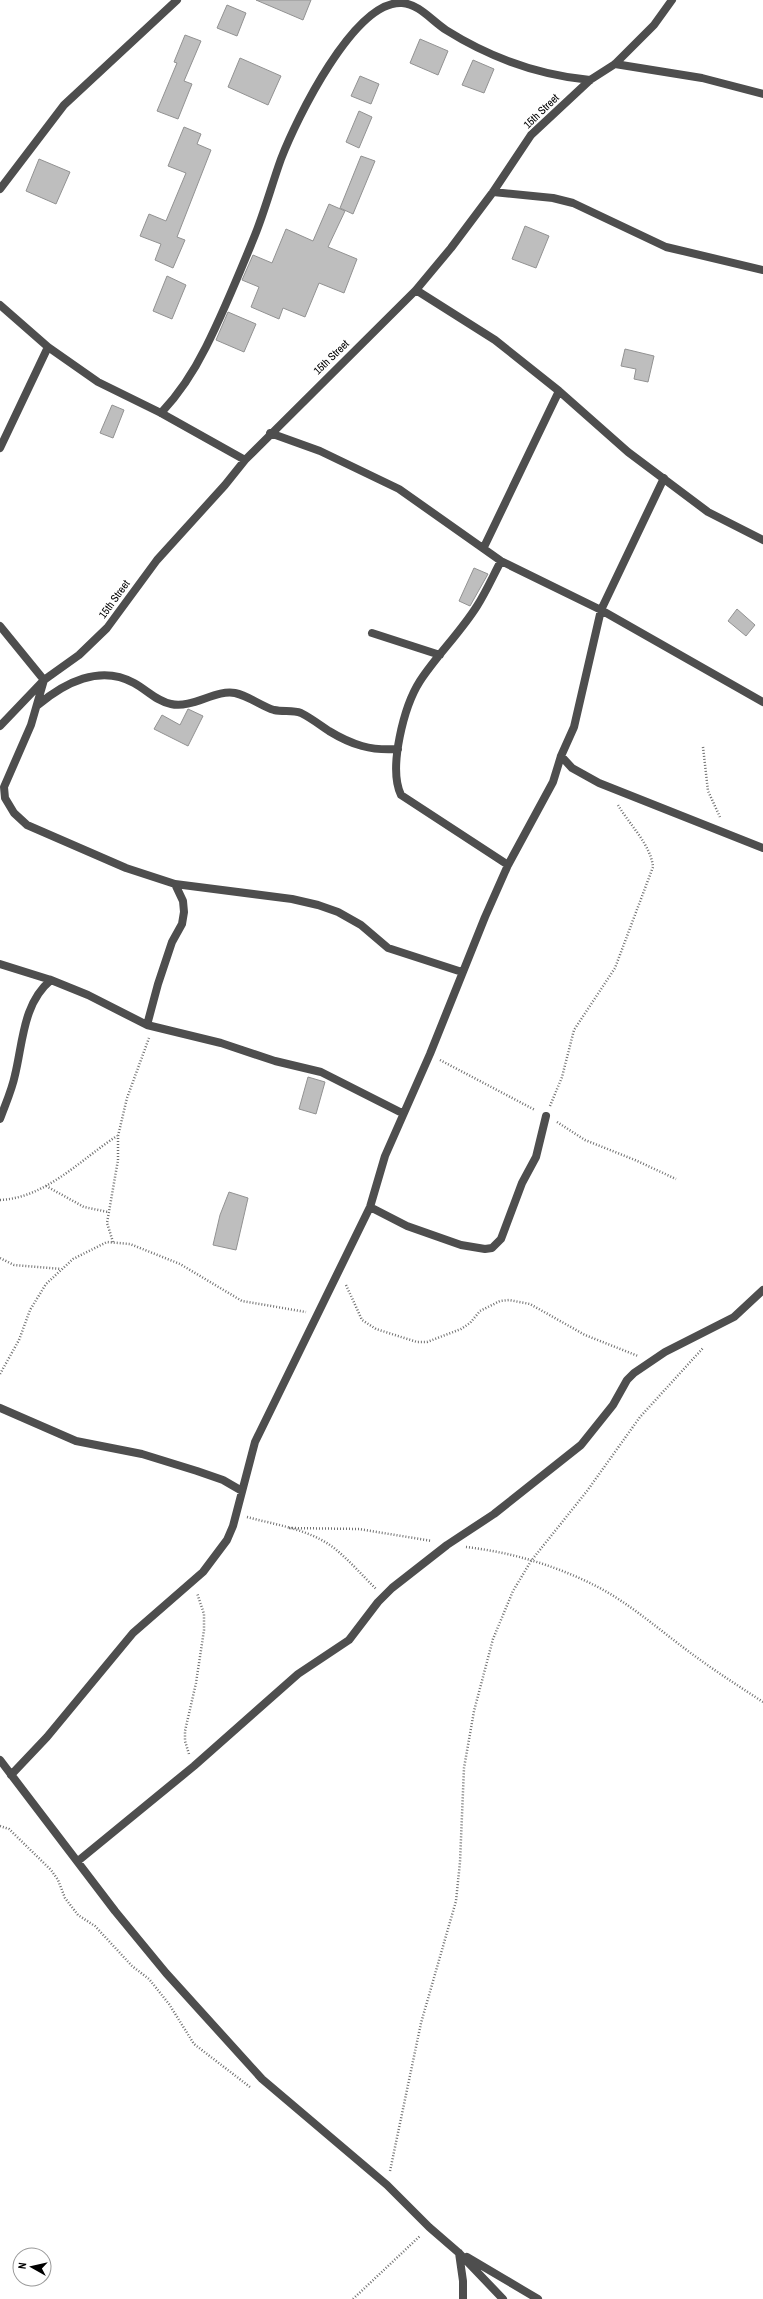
<svg xmlns="http://www.w3.org/2000/svg" width="763" height="2299" font-family="'Archivo Narrow',sans-serif">
<style>
.building{fill:#bebebe;stroke:#929292}
.lines{fill:none;stroke-linecap:round;stroke-linejoin:round}
.path{stroke:#707070;stroke-width:2.5;stroke-dasharray:1 2;stroke-linecap:butt}
.street{stroke:#4e4e4e;stroke-width:8}
.labels{text-anchor:middle;dominant-baseline:central;stroke-width:3.5;stroke-linejoin:round;paint-order:stroke}
.street-label{font-size:11px;fill:#000;stroke:#fff}
</style>
<rect width="100%" height="100%" fill="#fff"/>
<path class="building" d="M256 0H311L303 20Z
M227 5 246 13 237 36 217 28Z
M185 35 201 41 184 81 192 84 178 119 157 111 177 63 174 62Z
M420 39 448 51 438 75 410 63Z
M240 58 281 76 268 105 228 87Z
M473 60 494 69 484 93 462 85Z
M360 76 379 84 371 104 351 96Z
M359 111 372 117 359 148 346 142Z
M184 127 201 134 197 144 211 150 177 237 185 240 173 268 155 260 161 244 140 236 149 214 166 221 186 173 168 166Z
M361 156 375 161 353 214 340 208Z
M39 159 70 172 56 204 26 191Z
M329 204 345 211 328 247 357 259 344 293 319 283 305 317 283 308 279 319 251 307 259 287 242 280 253 255 272 263 286 229 313 241Z
M525 226 549 236 536 268 512 259Z
M167 276 186 285 172 319 153 311Z
M228 312 256 324 244 352 216 340Z
M625 349 654 356 648 382 634 379 636 369 621 366Z
M112 405 124 410 113 438 100 433Z
M474 568 488 574 470 606 459 601Z
M737 609 755 625 746 636 728 621Z
M188 709 203 716 188 746 154 729 162 715 180 725Z
M308 1077 325 1082 316 1114 299 1109Z
M229 1192 248 1198 236 1250 213 1245 220 1215Z"/>
<g class="lines">
<path class="path" d="M703 747 708 791 720 817
M440 1060 535 1110
M550 1106 562 1077 574 1030 615 968 653 867C651 845 629 824 618 805
M557 1122 585 1140 635 1160 676 1179
M46 1186 84 1207 108 1212
M0 1200C46 1198 81 1159 117 1136
M113 1242 107 1223 118 1160V1136L127 1098 149 1038
M0 1258 14 1265 61 1269
M346 1285 362 1320 376 1329 417 1342H427L461 1329 470 1323 480 1311 500 1301 509 1300 530 1304 585 1335 638 1356
M0 1374 19 1340 30 1310 46 1284 73 1259 107 1242 130 1244 180 1264 242 1301 306 1312
M247 1517C276 1525 309 1529 334 1548 349 1560 362 1575 376 1589
M289 1528 359 1529 432 1541
M466 1547C510 1552 554 1565 594 1585 628 1602 657 1628 688 1651 712 1669 737 1685 763 1702
M189 1754 185 1741V1731L196 1683 204 1630V1614L197 1593
M0 1826 9 1829 51 1870 58 1880 65 1898 78 1915 95 1926 132 1966 149 1979 169 2004 194 2044 250 2087
M390 2171 421 2023 456 1901 460 1862 464 1768 474 1711 493 1639 513 1591 531 1561 587 1491 640 1417 703 1348
M353 2299 420 2236"/>
<path class="street" d="M615 64 702 78 763 94
M0 189 64 105 177 0
M493 192 553 198 573 203 666 247 763 270
M416 290 495 340 559 391 628 452 708 512 763 540
M0 305 48 347 98 382 161 413 245 460
M161 413C180 393 194 371 206 347 224 311 240 272 255 235 265 210 272 184 281 159 296 120 354 0 402 3 419 4 432 21 446 30 489 57 539 75 590 80
M270 433 320 451 399 489 501 561 601 610 763 702
M0 448 48 347
M484 547 559 391
M501 561C493 576 486 592 477 606 460 633 437 655 420 681 404 706 388 768 401 795L508 865
M0 626 44 680 31 725 4 787 5 798 14 813 27 825 126 868 175 884 183 901 184 912 182 924 172 942 158 984 147 1025
M372 633 440 655
M38 705C64 683 100 664 134 683 147 690 156 701 171 704 192 709 216 689 235 693 249 696 261 706 274 710 283 712 293 710 301 713 311 718 320 725 329 731 352 745 371 751 398 749
M0 726 44 680 79 655 107 628 157 560 225 485 245 460 416 290 451 248 493 192 531 135 590 80 615 64 654 25 672 0
M561 756 572 768 599 783 763 848
M175 884 292 899 318 905 338 912 361 925 388 948 462 972
M0 964 51 980 88 995 147 1025 221 1043 275 1061 321 1072 402 1113
M0 1119C5 1105 12 1090 15 1075 23 1042 23 1003 51 980
M370 1207 407 1226 461 1245 485 1249 492 1248 501 1239 522 1183 536 1157 546 1116
M0 1408 76 1441 142 1454 197 1471 223 1480 242 1491
M0 1760 115 1911 166 1973 262 2079 387 2185 429 2227 459 2253 503 2299
M11 1775 47 1737 133 1633 203 1572 227 1540 233 1526 255 1442 370 1207 385 1156 430 1054 485 917 508 865 553 782 561 756 574 727 601 610 664 478
M78 1861 194 1766 298 1674 349 1640 378 1602 392 1588 447 1545 494 1514 581 1445 613 1405 627 1380 634 1373 665 1352 734 1317 763 1290
M459 2253 463 2281V2299
M467 2257 538 2299"/>
</g>
<g class="labels">
<g class="street-label">
<text transform="translate(541 111) rotate(-44)">15th Street</text>
<text transform="translate(331 357) rotate(-44)">15th Street</text>
<text transform="translate(114 599) rotate(-54)">15th Street</text>
</g>
</g>
<g transform="translate(32 2267) rotate(278)"><circle r="19" fill="#ffffff" stroke="#999999"/>
<path d="M0-3L7 15L0 10L-7 15Z" fill="#000000"/>
<text y="-6" font-size="11" font-weight="bold" text-anchor="middle" fill="#000000">N</text>
</g>
</svg>
